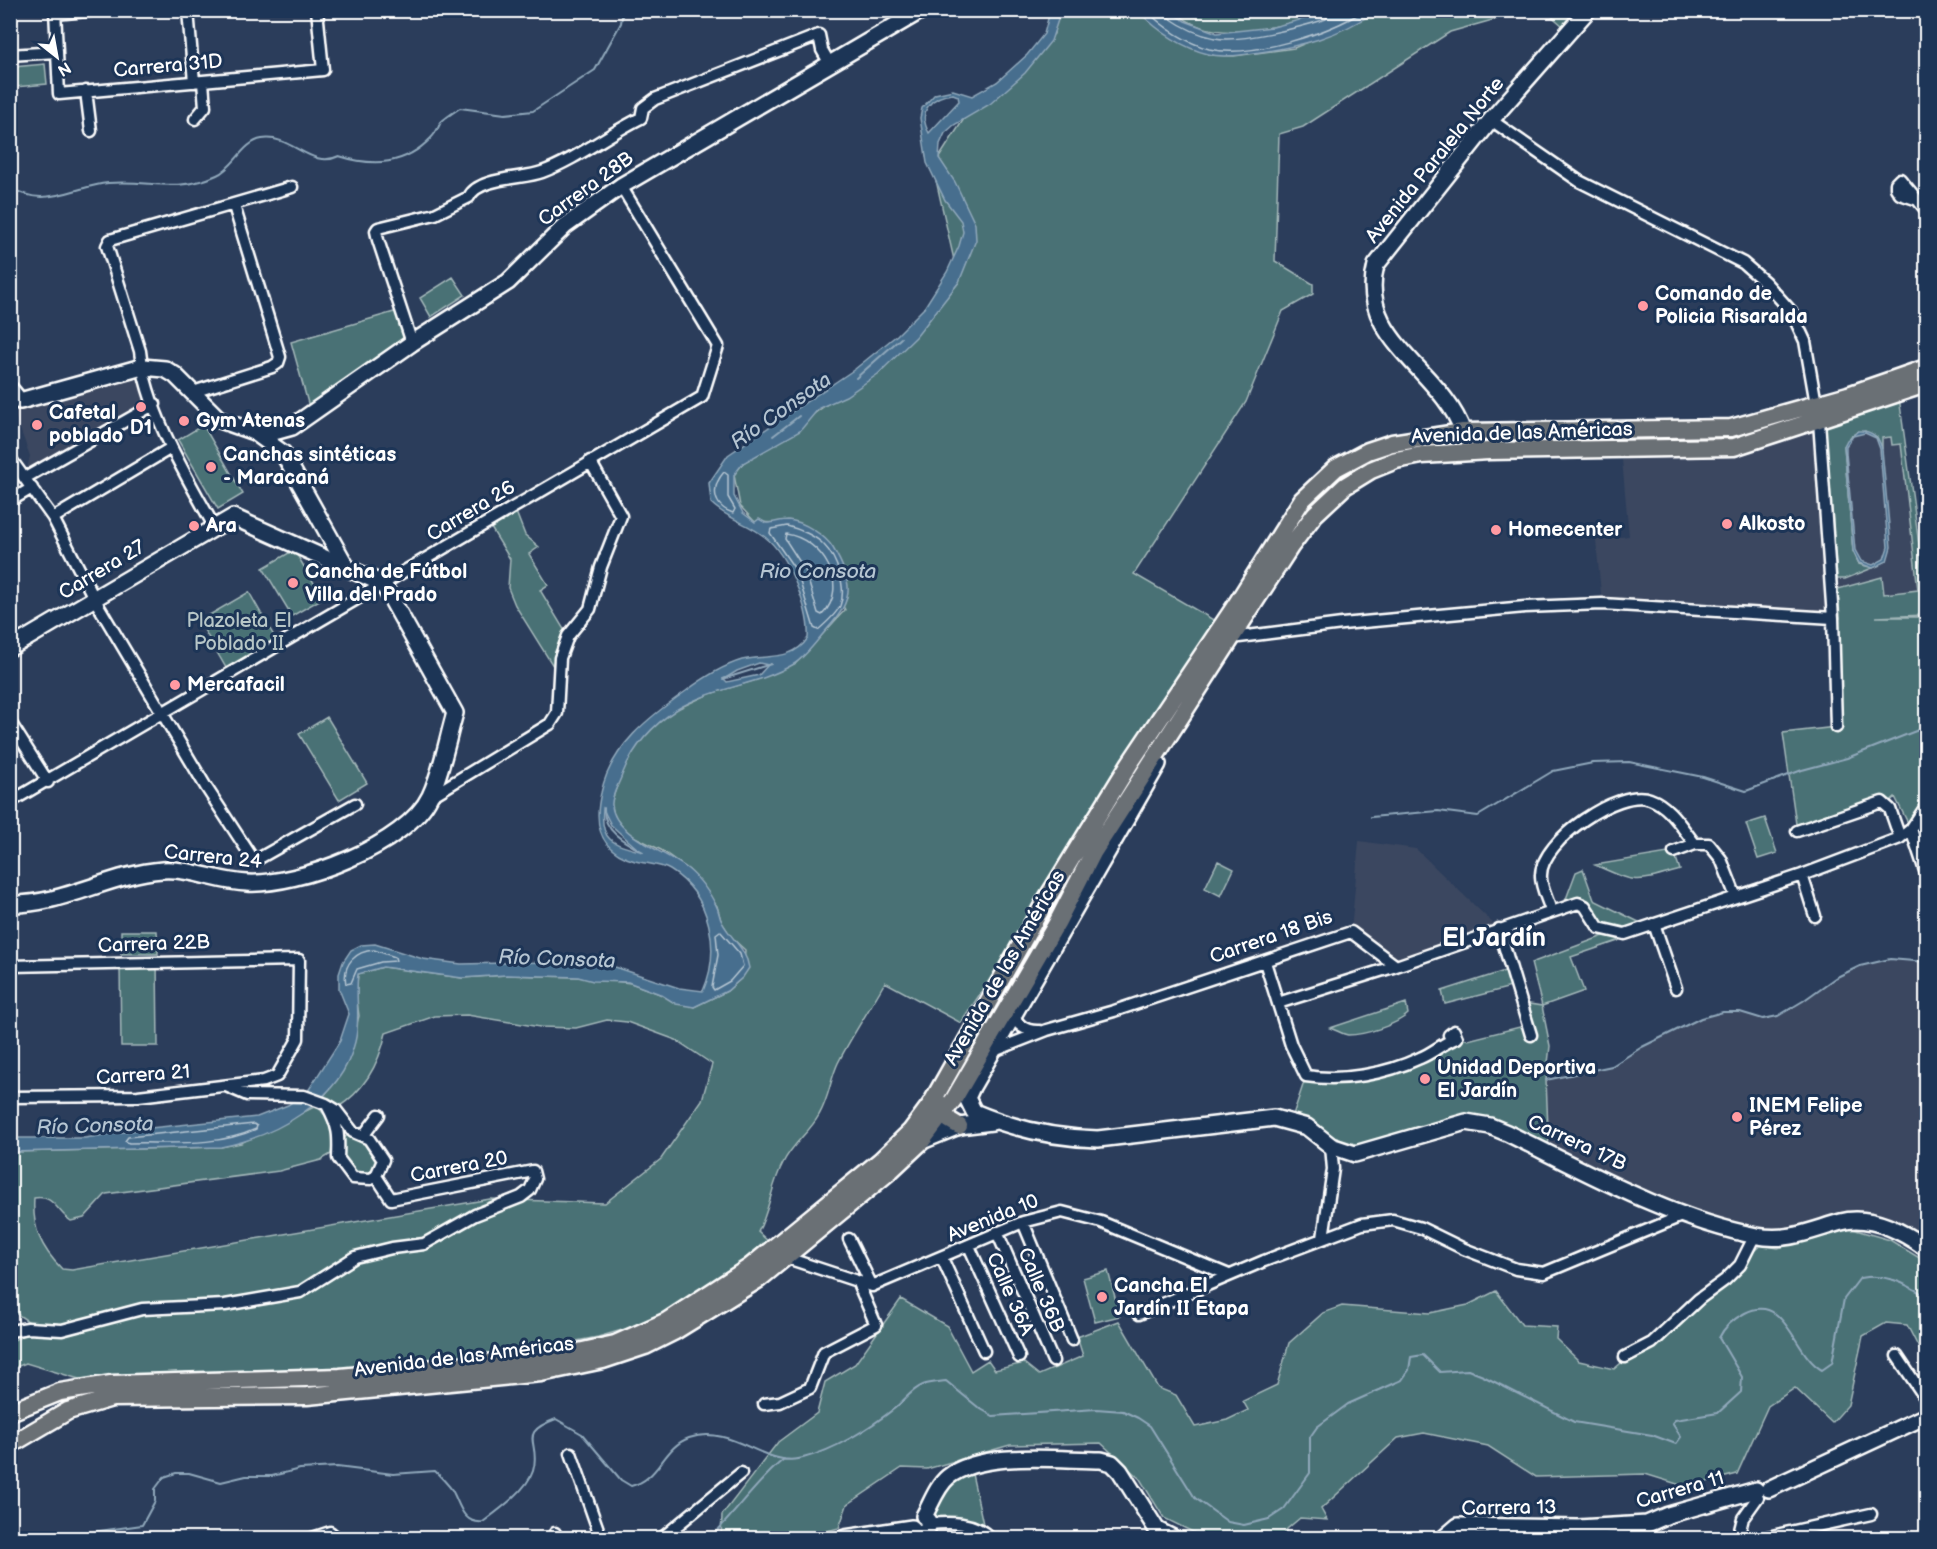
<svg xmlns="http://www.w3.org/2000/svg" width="1937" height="1549" font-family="'Balsamiq Sans',sans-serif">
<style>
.built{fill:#3b4760}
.green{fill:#4a7174;stroke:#a4b8ba;stroke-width:1.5}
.water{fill:#466e8e;stroke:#90a8bb;stroke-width:1.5;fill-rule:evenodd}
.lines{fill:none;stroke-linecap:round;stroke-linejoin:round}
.shore{stroke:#b5c5d2;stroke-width:1.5}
.stream{stroke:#90a8bb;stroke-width:2}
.street-casing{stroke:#fff;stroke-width:15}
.secondary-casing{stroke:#fff;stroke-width:20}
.primary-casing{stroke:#fff;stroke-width:21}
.street{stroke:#1d3557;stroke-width:10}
.secondary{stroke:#1d3557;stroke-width:15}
.primary{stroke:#6b6f75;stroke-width:16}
.poi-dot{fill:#ff9aa2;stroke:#1d3557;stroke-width:2}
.labels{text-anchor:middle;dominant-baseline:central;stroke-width:6;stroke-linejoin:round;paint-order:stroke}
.street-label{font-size:20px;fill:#fff;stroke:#1d3557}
.poi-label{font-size:20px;font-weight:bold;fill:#fff;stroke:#1d3557;text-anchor:start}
.park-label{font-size:20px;fill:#b7c6c7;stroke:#1d3557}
.water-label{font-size:21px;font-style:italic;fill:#b5c5d2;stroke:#1d3557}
.district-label{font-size:26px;font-weight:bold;fill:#fff;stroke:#1d3557}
</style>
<rect width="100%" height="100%" fill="#2b3d5b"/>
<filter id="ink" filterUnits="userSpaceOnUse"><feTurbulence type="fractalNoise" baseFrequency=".0167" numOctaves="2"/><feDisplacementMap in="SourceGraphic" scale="12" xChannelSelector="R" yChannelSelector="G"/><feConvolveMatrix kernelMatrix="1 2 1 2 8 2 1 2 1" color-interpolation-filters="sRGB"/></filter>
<g filter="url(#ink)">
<path class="built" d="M142 367 155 404 25 478 30 456 11 404Z
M1899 393 1925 589 1926 615 1833 618 1602 604 1596 540 1629 536 1622 460 1643 454 1717 448Z
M1359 841 1416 849 1499 929 1396 966 1351 932Z
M1890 959 1926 962V1248L1880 1223 1772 1238 1697 1218 1549 1153 1546 1080 1612 1066 1642 1047 1701 1018 1723 1012H1740L1763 1019 1778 1016 1803 1001 1835 978 1860 966Z"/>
<path class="green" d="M1054 11H1148L1210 55 1234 56 1294 48 1365 18 1376 11H1588L1570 32 1549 14 1524 11 1450 32 1303 127 1279 134 1275 261 1313 284V294L1283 311 1246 402 1134 574 1222 625 961 1023 885 982C870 1009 852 1035 838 1063 830 1080 829 1098 819 1115 810 1132 792 1144 783 1163 771 1185 770 1210 758 1232L769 1242 753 1256 653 1321 598 1337 516 1352 325 1371 79 1379 26 1363 11 1369V1341L40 1329 11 1310V1152L221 1147 241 1143 316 1106C332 1119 335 1134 331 1154L321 1160 279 1171 106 1194 84 1218 71 1221C56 1211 54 1194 34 1198 32 1228 41 1248 62 1269L72 1270 490 1199 605 1203 661 1159 702 1100 712 1064 676 1040 627 1022 607 1020 576 1028 540 1027 467 1015 435 1016 386 1033C379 1064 364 1091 337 1108L322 1099 346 1065 359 1016 356 993 358 974 383 967 462 978 506 975 578 977 631 983 694 1007 727 991 743 977 745 950 732 938 721 921 717 906 689 870 661 850 627 833 614 816 611 803 629 751 661 720 677 709 709 694 756 680 796 663 845 610 801 524 755 522 740 506 734 475 743 463C820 411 901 356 959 282L933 167 976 100 1054 34Z
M1175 11H1331C1285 25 1213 49 1175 11Z
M45 64 47 84 15 87 13 67Z
M453 277 465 295 431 317 420 298Z
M401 310 412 343 311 414 291 342Z
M1899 397 1925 589 1926 615 1876 617H1926V807L1911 829 1895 797 1887 804 1797 831 1783 733 1836 727 1833 618H1840L1838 589 1882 577 1884 594 1918 590 1901 444 1892 445 1891 437 1882 438V449L1877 437 1865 431 1852 435 1844 446 1853 551 1859 564 1873 568 1880 565 1845 579H1837L1825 422Z
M203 425 243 494 218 509 178 440Z
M514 507 525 535 539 547 529 554 548 585 540 590 568 636 558 674 515 605 508 588 510 559 488 523Z
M294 550 323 598 292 616 263 568Z
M249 592 279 645 229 673 199 621Z
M327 717 367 783 339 800 299 734Z
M1765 818 1777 853 1758 859 1746 824Z
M1674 852 1680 870C1635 883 1638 884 1595 865Z
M1218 861 1234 869 1221 896 1205 888Z
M1583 869 1594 900 1647 926 1625 934 1618 941 1571 957 1584 991 1542 1006 1550 1046 1546 1080 1549 1153 1478 1123 1355 1154 1291 1121 1306 1076 1318 1078 1388 1069 1458 1036 1468 1040 1524 1026 1523 1003 1542 1006 1531 963 1614 932 1605 931 1585 906 1563 907 1576 872Z
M121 931H157L158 954H121Z
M157 961 158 1046H121L120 964Z
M1511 969 1515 986 1445 1004 1442 991Z
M1406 1003 1408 1014C1396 1025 1365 1035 1348 1035 1342 1034 1336 1030 1330 1028Z
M353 1132 369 1139 383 1160 380 1172 358 1180 338 1158 340 1140Z
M1849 1228 1890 1240 1926 1262V1362L1907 1325 1886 1323 1863 1336 1848 1405 1832 1423 1795 1388 1768 1406 1737 1474 1687 1487 1645 1474 1536 1477 1488 1446 1424 1433 1398 1438 1321 1509 1327 1520 1300 1518 1287 1529 1282 1538H1205L1164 1518 1140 1479 1101 1443 1010 1445 927 1469 902 1468 847 1505 839 1528 799 1538H721L722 1515 778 1442 817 1413 825 1382 855 1364 901 1299 947 1326 971 1371 988 1360 995 1370 1024 1363 1039 1375 1083 1356 1077 1337 1119 1321 1158 1388 1176 1395 1195 1427 1227 1420 1248 1410 1243 1401 1277 1385 1289 1343 1323 1313 1342 1306 1430 1313 1468 1305 1496 1291 1522 1325 1557 1327 1556 1339 1579 1361 1614 1369 1761 1245 1778 1248Z
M1108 1271 1120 1316 1095 1322 1083 1278Z
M970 1465 985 1533 929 1524 932 1501Z"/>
<path class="water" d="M1050 11H1061L1051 41 1025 73 990 104 954 125 945 133 940 144 939 158 955 182 975 224 976 240 959 282 916 337 878 374 846 396 819 408 800 431 743 463 734 475V496L743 513 755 522 759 519 766 523C773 523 781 520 788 520 803 521 826 536 833 548 853 582 855 599 828 628 818 639 807 656 794 664 757 686 712 687 676 710 650 727 633 747 622 775 619 784 611 796 612 805 614 836 666 851 688 869 699 878 710 893 716 905 719 910 719 917 722 922 731 939 746 948 749 968L743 977 727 991 694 1007 676 1004 660 994 628 982 593 981 578 977 506 975 462 978 383 967 358 974C355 998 361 1019 355 1042 341 1101 276 1136 221 1147L11 1152V1138H85L150 1128 257 1117 288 1105 308 1091 340 1041 349 1014 339 989V974L343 962 351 950 361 945 375 944 423 959 461 964 552 962 609 965 679 988 703 991C721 950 711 895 670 870 660 864 647 864 635 861 600 851 593 826 601 793 611 746 649 717 686 691 702 679 722 666 742 660 766 654 792 662 808 638 810 610 788 555 765 537 748 523 727 519 711 503L709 483 728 455 855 369 897 335 924 308 947 272 959 246 963 232 961 221 945 200 927 163 920 118 922 108 935 94 953 90 972 96 997 82 1027 55 1044 34ZM953 94 958 96 959 101 929 133C917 111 931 96 953 94ZM759 663 768 665 759 675 727 682 724 679 737 671ZM603 809 611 825 640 851C612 844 600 840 603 809Z
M1138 11H1169L1185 21 1217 33 1273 27 1333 11H1376C1338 37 1299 47 1254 53 1240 55 1222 58 1208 54 1180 47 1158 31 1138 11Z
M1858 431C1871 430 1879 436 1882 449L1891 547 1887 561 1873 568 1859 563 1853 551 1844 446 1847 440ZM1865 433 1876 438 1880 449 1888 547 1884 559 1873 565 1861 561 1855 550 1846 453V446L1853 436Z"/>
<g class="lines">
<path class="shore" d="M1146 10C1164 28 1185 42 1209 49 1250 59 1330 33 1365 10
M1165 10 1168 17C1181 26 1199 35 1215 38 1239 43 1302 27 1326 19L1330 10
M724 472 728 475V497L735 509 733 513C712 506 711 487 724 472Z
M787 526C799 529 816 536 824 545 837 558 847 588 840 606 836 614 825 624 818 630L814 628 797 572 770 533 771 529Z
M786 534C822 539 851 586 822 615L818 613 805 570 785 539Z
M720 931 740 954 743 966 730 981 714 990 712 987 718 955 716 934Z
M374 950 395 957 396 961 381 962 357 969 351 983 346 984C342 964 356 951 374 950Z
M254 1124 257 1126 256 1129C217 1147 170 1142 129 1143L125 1141 128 1137Z"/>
<path class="stream" d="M10 188C21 193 30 197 41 197 65 197 85 185 108 183 150 179 176 194 217 175 234 168 243 142 262 139 291 134 311 170 339 156 374 167 405 165 431 138 436 133 438 128 441 122 446 117 454 112 460 108L505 114 533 111 595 70 621 23 623 10
M856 378 901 338
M773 436 799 416
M723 679 771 664
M604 808C603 831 624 842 643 852
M1371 817 1438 811 1478 816 1553 771 1593 763 1629 762 1703 777 1746 791 1802 770 1847 758 1926 727
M1546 1080 1612 1066 1642 1047 1701 1018 1723 1012H1740L1763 1019 1778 1016 1803 1001 1835 978 1860 966 1890 959 1926 962
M50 1538 142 1525 155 1501V1489L164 1477 176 1473H189L221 1482 246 1476H272L300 1469 337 1467 393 1474 435 1471C441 1477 447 1483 452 1490 460 1504 462 1524 483 1522 499 1510 527 1490 533 1471 542 1442 515 1434 556 1419L582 1434 621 1480 631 1486C659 1480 663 1447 689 1438 733 1423 765 1469 803 1458 835 1450 870 1428 895 1408 904 1401 912 1389 923 1385 930 1382 939 1382 946 1381L979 1408 993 1416 1096 1409 1123 1411 1138 1418 1150 1426 1195 1498 1228 1522 1244 1525 1269 1519 1284 1509 1310 1473V1437L1317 1427 1348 1404 1402 1380 1409 1370 1411 1357 1423 1355 1440 1372 1468 1370 1483 1376 1574 1422 1652 1435 1676 1444 1681 1437 1672 1423 1675 1420 1718 1413 1741 1392 1742 1377 1719 1338C1724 1327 1735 1318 1745 1313 1786 1292 1793 1354 1822 1370L1832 1363 1844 1299 1860 1278C1886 1273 1904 1283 1926 1296
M710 1538C736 1513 757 1481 784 1459"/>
<g class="street-casing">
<path id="street" d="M55 10 59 94 323 70 317 10
M188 10 194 82
M55 14 98 10
M10 55 56 52
M86 91 91 131
M195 119 205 107 203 82
M1491 120 1579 181 1743 263 1765 282 1791 311 1805 341 1819 421 1833 618 1836 727
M1918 200 1900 194 1896 188V183L1900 179 1926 210
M412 343 378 240 376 231 378 228 435 214 469 197C478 177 524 179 542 172 577 159 608 134 641 118L643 108 655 99 819 35 822 50 830 64
M190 393 272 367 278 363 280 357 234 206
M10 458 53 518 95 600 206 787 251 856 256 860 355 804
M25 478 155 404
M10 501 32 488
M53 518 171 448
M215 528C186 476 146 410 140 351L107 246 110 240 292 187
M1231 638 1342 624 1525 607 1602 604 1833 618
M10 722 48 782
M430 797 550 724 557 713 560 658 568 636 590 609 601 567 621 516 590 461
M10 802 702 397 718 346 621 186
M1911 829 1926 874
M1797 831 1882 802 1890 809 1900 838
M1674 852 1695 844H1709L1721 859 1736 897
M1802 875 1815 916
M1551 911C1548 900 1540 886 1541 875 1541 841 1619 787 1650 799 1670 806 1682 828 1695 844
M1654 924 1676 988
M1499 929 1531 1035
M1265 962 1291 1045 1306 1076C1343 1082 1386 1074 1420 1058 1433 1053 1444 1042 1457 1038L1454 1031 1449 1035 1452 1040
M10 966 299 960 298 1039 277 1076 264 1081 138 1096 10 1097
M1278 1003 1396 966
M1013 1011C1016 1026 1026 1032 1040 1031
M991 1052 1047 1030 1114 1011 1351 932 1396 966 1578 903 1585 906 1599 928 1625 934 1802 875 1900 838 1911 829 1926 806
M226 1086 247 1095 304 1096 326 1104 336 1110 353 1132 369 1139 383 1160 376 1176 371 1179 353 1178 338 1158C339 1135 339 1127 327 1105
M363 1136 379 1115
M1023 1222 1072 1340
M997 1232 1053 1361
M1323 1238 1333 1169 1331 1146
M849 1239 872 1286
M969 1246 1019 1357
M781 1256 872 1286 1023 1222 1062 1212 1101 1222 1229 1275
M942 1258 984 1351
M1139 1314 1264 1261 1362 1224 1393 1220 1421 1228 1464 1249 1516 1269 1544 1273 1684 1215
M10 1331 28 1328 62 1330 142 1309 225 1305 300 1292 355 1257 392 1248 424 1244 475 1215 521 1197 530 1190 535 1179 533 1171 391 1199 376 1176
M1897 1356 1926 1399
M1625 1357 1652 1343 1699 1299 1725 1280 1740 1265 1755 1235
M764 1404 780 1402 810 1388 824 1352 876 1325 858 1283
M571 1453 601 1538
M929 1524C950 1522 975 1521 990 1538
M555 1533 557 1538
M312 1538 330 1532 337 1538
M662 1538 741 1473
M1738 1538 1743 1518 1758 1497
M1763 1538 1871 1514"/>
</g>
<g class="secondary-casing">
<path id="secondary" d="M10 389 20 401 142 367 165 369 175 375 220 420 254 432 283 453 346 566
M254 432H274L292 427 412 343 508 282 565 226 621 186 922 10
M1463 432C1443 371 1356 339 1376 265L1491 120 1588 10
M10 648 233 517 383 584 455 713C447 740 442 771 430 796 407 845 298 886 247 883 218 882 191 868 162 870 110 874 63 905 10 904
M1158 764 972 1087 967 1098 974 1112C1014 1129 1055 1138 1098 1139L1274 1118 1307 1127 1331 1146 1355 1154 1466 1122 1490 1126 1507 1133C1585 1171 1672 1220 1757 1236 1788 1242 1812 1230 1841 1222 1871 1214 1903 1232 1926 1248
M922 1141 959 1126 992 1122
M1769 1489 1926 1416
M924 1516C931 1504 937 1486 948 1477 982 1450 1059 1460 1101 1460L1112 1463 1120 1471 1157 1530 1173 1538
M912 1528 917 1533 927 1530 929 1521 924 1516
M845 1538 912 1528
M1444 1538 1458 1526 1578 1528 1647 1524 1668 1515 1756 1490"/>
</g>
<g class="primary-casing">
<path id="primary" d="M941 1104 949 1120 959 1126
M10 1412 60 1392 111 1384 340 1377 560 1356 615 1344 667 1321 750 1267 880 1161 911 1131 931 1104 1046 900 1130 763 1234 608 1302 500 1336 468 1368 451 1392 443 1463 432 1731 428 1848 395 1926 368
M10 1445 68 1411 112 1398 307 1396 541 1373 603 1360 645 1346 675 1331 759 1279 890 1171 922 1141 954 1099 1057 923 1093 853 1290 547 1315 514 1345 486 1371 470 1396 460 1422 455 1489 451 1734 447 1926 384"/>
</g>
<use href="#street" class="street"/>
<use href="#secondary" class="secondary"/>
<use href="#primary" class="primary"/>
</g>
</g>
<g class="poi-dot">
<circle cx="1643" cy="306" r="6"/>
<circle cx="141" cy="407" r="6"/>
<circle cx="184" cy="421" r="6"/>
<circle cx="37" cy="425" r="6"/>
<circle cx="211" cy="467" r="6"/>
<circle cx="1727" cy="524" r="6"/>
<circle cx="194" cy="526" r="6"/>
<circle cx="1496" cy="530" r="6"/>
<circle cx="293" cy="583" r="6"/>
<circle cx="175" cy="685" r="6"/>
<circle cx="1425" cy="1079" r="6"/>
<circle cx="1737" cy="1117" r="6"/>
<circle cx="1102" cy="1297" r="6"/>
</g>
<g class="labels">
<g class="street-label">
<text transform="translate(168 66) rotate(-5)">Carrera 31D</text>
<text transform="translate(1435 160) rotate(-51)">Avenida Paralela Norte</text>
<text transform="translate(586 189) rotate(-36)">Carrera 28B</text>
<text transform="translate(1522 433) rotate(-2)">Avenida de las Américas</text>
<text transform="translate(471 511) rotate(-31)">Carrera 26</text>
<text transform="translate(102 570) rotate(-31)">Carrera 27</text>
<text transform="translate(213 857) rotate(6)">Carrera 24</text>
<text transform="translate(1271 937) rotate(-19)">Carrera 18 Bis</text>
<text transform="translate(154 944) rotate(-2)">Carrera 22B</text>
<text transform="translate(1005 968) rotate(-60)">Avenida de las Américas</text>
<text transform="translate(143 1075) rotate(-4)">Carrera 21</text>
<text transform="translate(1577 1143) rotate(25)">Carrera 17B</text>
<text transform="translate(459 1167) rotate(-11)">Carrera 20</text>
<text transform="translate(993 1218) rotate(-22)">Avenida 10</text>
<text transform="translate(1041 1290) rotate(67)">Calle 36B</text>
<text transform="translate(1010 1294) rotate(66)">Calle 36A</text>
<text transform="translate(464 1357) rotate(-7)">Avenida de las Américas</text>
<text transform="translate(1680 1490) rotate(-16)">Carrera 11</text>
<text transform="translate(1509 1508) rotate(-1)">Carrera 13</text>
</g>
<g class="poi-label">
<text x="1655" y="294">Comando de<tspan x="1655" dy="23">Policia Risaralda</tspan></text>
<text x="49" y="413">Cafetal<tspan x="49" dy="23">poblado</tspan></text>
<text x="196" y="421">Gym Atenas</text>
<text x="141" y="428" text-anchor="middle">D1</text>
<text x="223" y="455">Canchas sintéticas<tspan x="223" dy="23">- Maracaná</tspan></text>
<text x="1739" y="524">Alkosto</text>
<text x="206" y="526">Ara</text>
<text x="1508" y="530">Homecenter</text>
<text x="305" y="572">Cancha de Fútbol<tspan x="305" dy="23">Villa del Prado</tspan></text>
<text x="187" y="685">Mercafacil</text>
<text x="1437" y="1068">Unidad Deportiva<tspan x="1437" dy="23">El Jardín</tspan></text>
<text x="1749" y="1106">INEM Felipe<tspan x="1749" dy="23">Pérez</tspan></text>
<text x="1114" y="1286">Cancha El<tspan x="1114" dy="23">Jardín II Etapa</tspan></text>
</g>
<g class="park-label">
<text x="239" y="621">Plazoleta El<tspan x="239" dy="23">Poblado II</tspan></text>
</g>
<g class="water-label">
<text transform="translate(781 411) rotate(-35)">Río Consota</text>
<text x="818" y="571">Rio Consota</text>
<text transform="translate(557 959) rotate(2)">Río Consota</text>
<text transform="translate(95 1126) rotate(-2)">Río Consota</text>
</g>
<g class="district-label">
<text x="1494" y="938">El Jardín</text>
</g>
</g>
<rect width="1937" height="1549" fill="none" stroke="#1d3557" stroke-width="36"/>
<rect x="18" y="18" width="1901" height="1513" fill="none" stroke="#fff" stroke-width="2" filter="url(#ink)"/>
<g transform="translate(57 57) rotate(149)" stroke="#1d3557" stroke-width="4.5" paint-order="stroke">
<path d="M0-4.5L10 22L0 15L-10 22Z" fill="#ffffff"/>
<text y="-9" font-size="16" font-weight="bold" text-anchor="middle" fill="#ffffff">N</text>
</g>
</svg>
